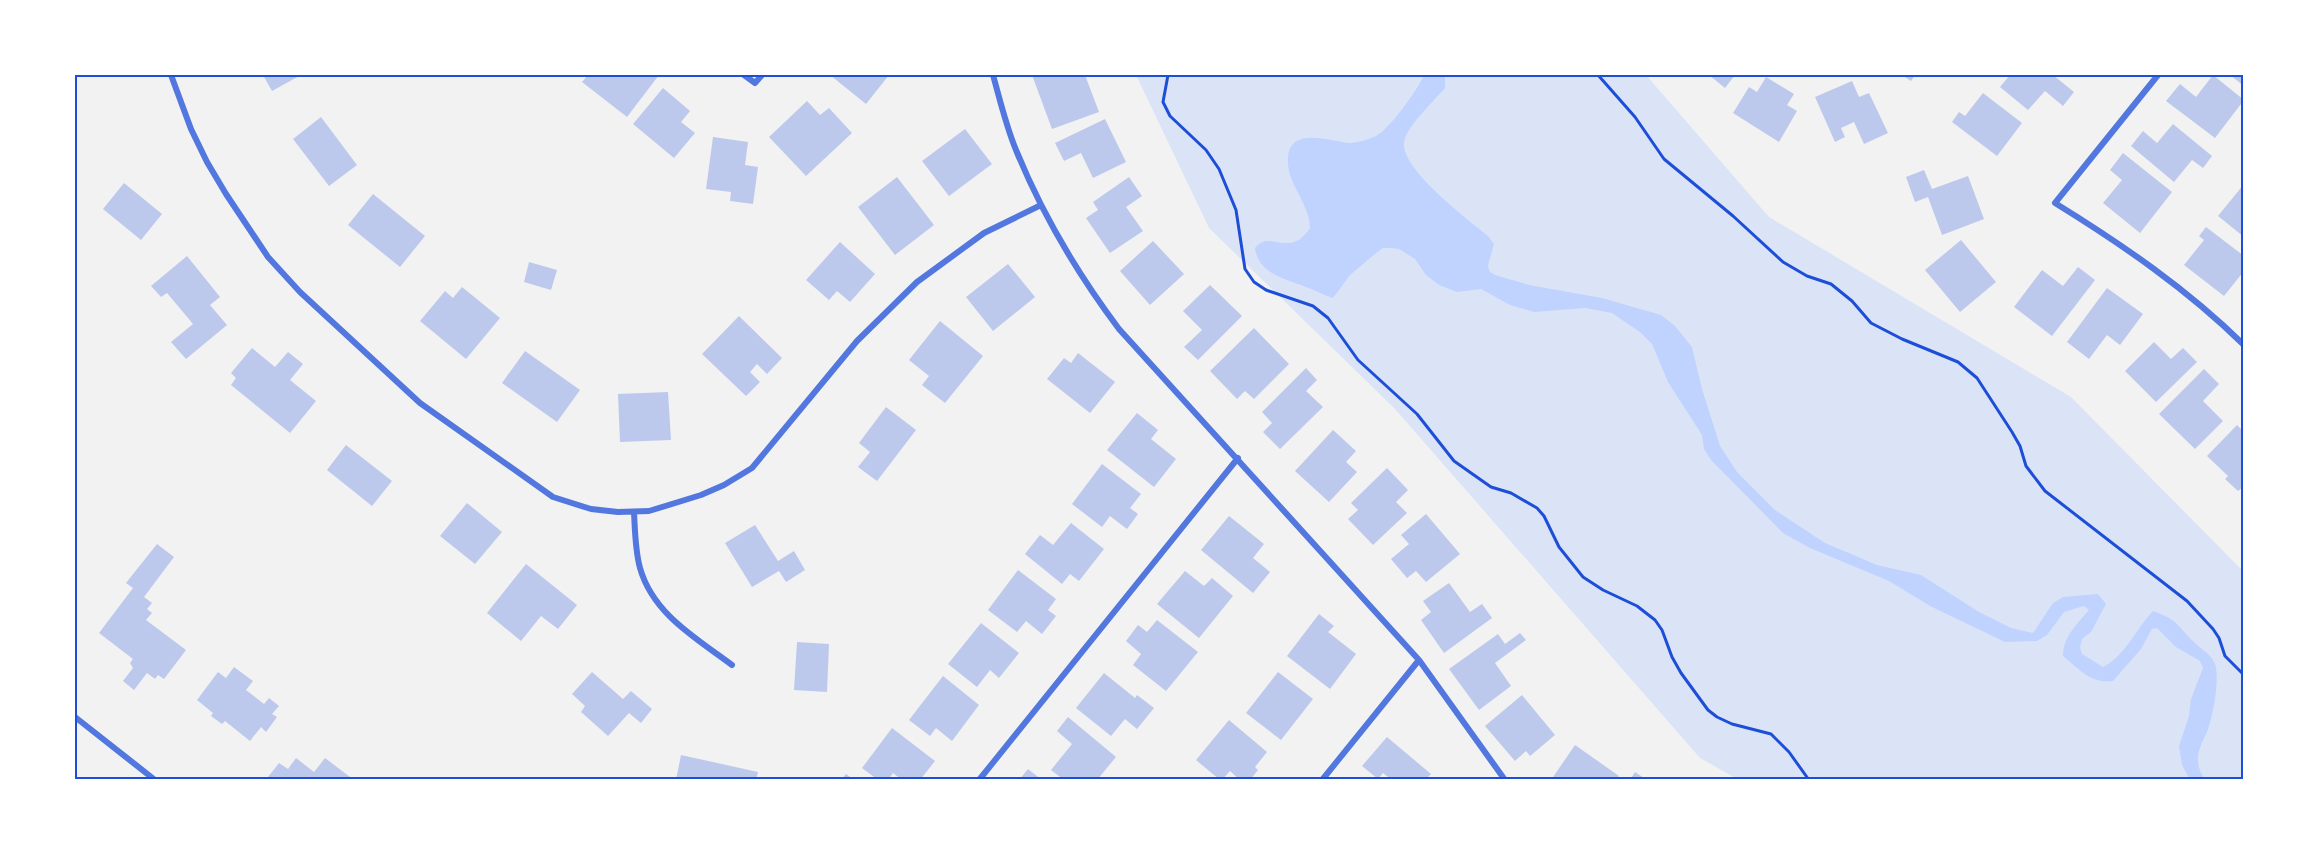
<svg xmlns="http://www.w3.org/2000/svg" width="2319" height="855" font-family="'Crimson Pro',serif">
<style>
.green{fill:#dbe4f7}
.water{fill:#bfd3fe}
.building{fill:#bdc9ec}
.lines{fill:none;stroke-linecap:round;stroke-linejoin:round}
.path{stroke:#1d4ed8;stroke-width:3}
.minor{stroke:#5277de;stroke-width:6}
.neatline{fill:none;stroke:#1d4ed8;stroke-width:2}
</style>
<rect width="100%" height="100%" fill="#f2f2f2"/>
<path class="green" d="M1136 75H1646L1769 217 2071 397 2244 572V780H1739L1700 758 1395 409 1209 228Z"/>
<path class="water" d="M1424 75H1445V88C1433 102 1412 121 1405 138 1394 165 1468 219 1488 236L1494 244 1488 265 1489 271 1495 275 1529 285 1602 298 1661 315 1675 326 1692 347 1702 389 1720 446 1737 472 1775 510 1825 543 1877 565 1921 575 1979 612 2011 628 2033 633 2053 603 2063 597 2098 594 2106 604 2091 632 2082 639 2080 647 2082 654 2103 667C2127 654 2135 630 2153 611 2180 621 2175 624 2193 641 2200 649 2211 653 2215 664 2220 680 2213 717 2207 732 2203 741 2198 749 2198 758 2197 766 2201 773 2205 780H2190L2182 765 2179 746 2189 716 2191 699 2203 668 2200 661 2176 647 2157 628 2152 629 2141 649 2113 681C2091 684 2079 669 2063 656 2063 637 2077 624 2089 610L2084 606 2064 612 2047 635 2037 641 2005 642 1930 606 1889 581 1810 548 1783 533 1711 460 1704 449 1702 435 1668 382 1652 344 1640 332 1612 313 1585 308 1534 312 1510 305 1481 289 1457 292 1439 285 1426 275 1415 259 1399 249 1391 248H1383L1376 253 1350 275 1333 298C1323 295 1315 290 1306 287 1286 279 1258 274 1255 248 1270 228 1289 260 1310 228 1310 203 1286 184 1288 158 1290 125 1332 142 1350 143 1358 143 1369 139 1376 136 1390 129 1418 89 1424 75Z"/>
<path class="building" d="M263 75H301L272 91Z
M588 75H659L627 117 582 82Z
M830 75H889L866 104Z
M1032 75H1085L1099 112 1052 129Z
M1709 75H1735L1725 88Z
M1902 75H1915L1911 81Z
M2010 75H2053L2074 92 2063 106 2045 91 2028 110 2000 87Z
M2213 75 2244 100 2215 138 2166 101 2180 84 2196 97Z
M2230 75H2244V86Z
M1766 77 1794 94 1787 105 1797 111 1779 142 1733 113 1749 87 1757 92Z
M1852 81 1859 97 1869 93 1888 133 1864 144 1854 122 1841 128 1845 137 1835 142 1815 97Z
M663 88 690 111 681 122 695 133 674 158 633 124Z
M1983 93 2022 123 1997 156 1952 122 1959 112 1965 116Z
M807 101 820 115 829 108 852 133 806 176 769 137Z
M321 117 357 165 329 186 293 139Z
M1105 119 1126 162 1093 178 1081 153 1064 161 1055 143Z
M2173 124 2212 156 2203 168 2192 160 2174 182 2131 146 2143 131 2157 143Z
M965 129 992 164 949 196 922 161Z
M713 137 748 142 745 165 758 167 753 204 730 201 731 192 706 189Z
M2123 153 2172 192 2140 233 2103 203 2122 180 2110 170Z
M1924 170 1932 189 1968 176 1984 219 1942 235 1928 197 1915 202 1906 177Z
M897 177 934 225 895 255 858 207Z
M1129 177 1142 196 1126 207 1143 231 1110 253 1086 218 1098 210 1093 202Z
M124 183 162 214 141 240 103 209Z
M2244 184V237L2218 216Z
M373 194 425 236 400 267 348 225Z
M2206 227 2244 256V271L2224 296 2184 265 2204 240 2199 236Z
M1961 240 1996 282 1960 312 1925 270Z
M1153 241 1184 274 1150 305 1120 271Z
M840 242 875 274 850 302 837 291 829 300 806 280Z
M187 256 220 297 210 305 227 325 186 359 171 342 193 324 167 293 161 297 151 286Z
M529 262 557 270 551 290 524 282Z
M1008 264 1035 297 993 331 966 297Z
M2078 267 2095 280 2052 336 2014 307 2042 270 2063 286Z
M1210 285 1242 316 1198 360 1184 347 1202 330 1183 311Z
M462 287 500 318 466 359 420 321 445 291 453 298Z
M2107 288 2143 314 2120 345 2107 335 2089 359 2067 342Z
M739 316 782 358 767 374 757 364 750 372 760 382 746 396 702 354Z
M940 321 983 356 945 403 922 385 929 376 909 360Z
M1254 328 1289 364 1254 399 1245 391 1237 399 1210 371Z
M2154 342 2171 359 2183 348 2197 362 2156 402 2125 371Z
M252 348 275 367 288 352 303 364 290 380 316 401 290 433 231 385 236 378 231 373Z
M525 351 580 390 557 422 502 383Z
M1078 353 1115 382 1090 413 1047 379 1064 358 1071 363Z
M1306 368 1317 380 1306 391 1323 407 1280 449 1263 432 1272 423 1262 412Z
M2204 369 2219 384 2203 401 2223 421 2195 449 2159 414Z
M668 392 671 440 620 442 618 394Z
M886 407 916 430 877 481 858 467 870 452 859 443Z
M1137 413 1158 430 1151 439 1176 459 1154 487 1107 450Z
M2237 425 2244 432V486L2238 491 2225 479 2228 476 2207 456Z
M1333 430 1356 451 1346 462 1357 472 1329 502 1295 471Z
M346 445 392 481 372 506 327 470Z
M1102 464 1141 494 1130 508 1138 514 1127 529 1110 516 1102 527 1072 504Z
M1387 468 1408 490 1396 502 1407 513 1373 545 1348 519 1358 510 1351 503Z
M467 503 502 532 475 564 440 536Z
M1426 514 1460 554 1426 582 1416 571 1407 578 1391 559 1409 544 1401 535Z
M1229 516 1264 544 1253 558 1270 572 1253 593 1201 550Z
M1071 523 1104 549 1079 581 1070 574 1062 584 1025 554 1040 535 1053 545Z
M755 525 778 561 794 551 805 570 786 582 779 571 752 587 725 543Z
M157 544 174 557 144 597 152 603 147 609 152 613 146 620 186 650 164 679 158 675 155 679 147 673 134 690 123 681 133 668 130 663 133 659 99 633 133 588 126 583Z
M526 564 577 605 558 629 541 616 521 641 487 613Z
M1018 570 1056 599 1048 610 1056 616 1042 634 1026 621 1017 632 988 610Z
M1185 571 1204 586 1212 578 1233 596 1199 638 1157 604Z
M1449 583 1470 612 1482 604 1492 618 1444 653 1421 620 1431 612 1423 601Z
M1319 614 1334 626 1328 632 1356 654 1330 689 1287 656Z
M1157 620 1198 652 1166 691 1133 665 1141 654 1126 641 1138 625 1147 632Z
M981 623 1019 653 999 678 990 670 977 687 948 664Z
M1520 633 1526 640 1495 663 1511 686 1479 710 1449 669 1498 634 1505 644Z
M797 642 829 644 827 692 794 690Z
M234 667 253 681 246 690 264 704 269 698 279 706 272 714 277 717 266 732 261 727 250 741 225 721 222 724 211 716 213 713 197 700 218 672 226 678Z
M592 672 623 699 631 691 652 709 641 723 629 713 608 736 581 712 585 706 572 694Z
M1278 672 1313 699 1281 740 1246 713Z
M1104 673 1135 698 1137 695 1154 708 1137 729 1125 719 1111 736 1076 708Z
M943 676 979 705 952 741 936 728 930 736 909 720Z
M1522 695 1555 735 1530 756 1526 751 1515 761 1485 726Z
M1068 717 1116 757 1097 780H1064L1051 770 1072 744 1057 731Z
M1229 720 1267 752 1255 767 1258 770 1250 780H1240L1230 771 1222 780H1220L1196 760Z
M892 728 935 761 920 780H902L893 773 888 780H878L862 768Z
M1387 737 1431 774 1425 780H1392L1383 773 1378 779 1362 766Z
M1575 745 1619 776 1616 780H1551Z
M681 755 758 772 756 780H676Z
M296 758 314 772 325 758 354 780H272L268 777 279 763 288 769Z
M1028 769 1042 780H1019Z
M1635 772 1647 780H1630Z
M846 774 854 780H841Z"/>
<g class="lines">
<path class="path" d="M1168 75 1163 102 1170 116 1206 150 1219 169 1236 210 1245 269 1254 282 1266 290 1313 306 1328 318 1358 360 1417 414 1454 461 1491 487 1511 493 1537 508 1544 516 1559 547 1583 577 1603 590 1637 606 1655 620 1662 630 1672 657 1681 673 1708 710 1717 717 1732 724 1771 734 1789 752 1809 780
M1598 75 1635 117 1664 159 1733 216 1783 262 1807 276 1831 284 1852 301 1871 323 1902 339 1958 362 1977 378 2012 432 2020 446 2026 466 2045 491 2187 601 2213 629 2219 638 2225 656 2244 675"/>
<path class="minor" d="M171 75 191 129 207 162 226 194 268 257 300 292 420 403 553 497 591 509 618 512 649 511 701 495 724 485 752 468 857 341 917 282 984 233 1041 205
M744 75 755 83 762 75
M993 75C1000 100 1006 126 1016 150 1042 214 1077 273 1119 329L1419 660 1505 780
M2158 75 2055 203C2123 245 2187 289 2244 345
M634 512C635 530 635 550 640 568 653 614 696 638 732 665
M75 717 155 780
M979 780 1238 458
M1322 780 1419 660"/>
</g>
<rect width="2319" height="855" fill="none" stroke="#ffffff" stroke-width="153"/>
<rect x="76" y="76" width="2166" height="702" class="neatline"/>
</svg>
